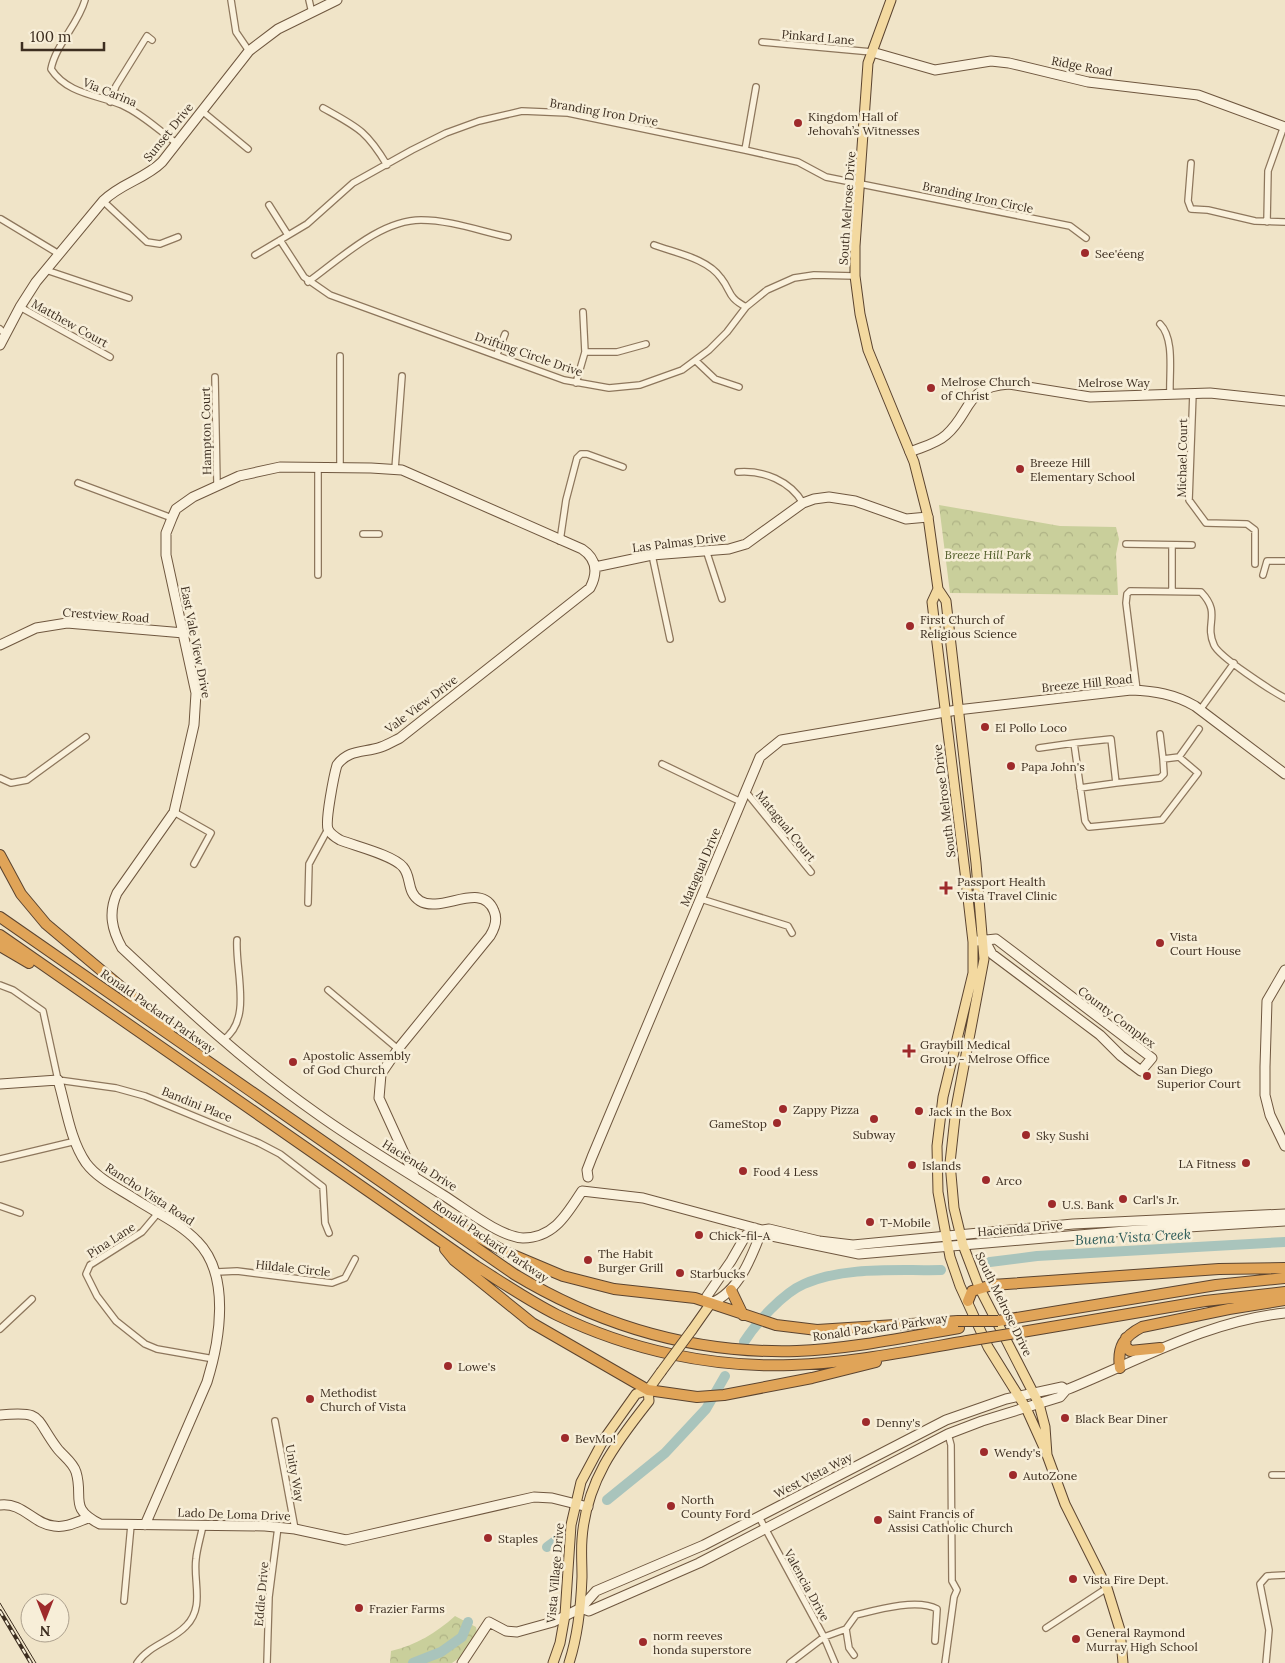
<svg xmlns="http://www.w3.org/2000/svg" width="1285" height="1663" font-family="Lora,serif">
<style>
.park{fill:url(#park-crowns)}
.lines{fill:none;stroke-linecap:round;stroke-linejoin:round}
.river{stroke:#a9c4bc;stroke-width:10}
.street-casing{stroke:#8d765c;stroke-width:8}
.secondary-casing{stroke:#6f573f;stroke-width:11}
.primary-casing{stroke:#5b4430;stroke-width:11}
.highway-casing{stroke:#5b4430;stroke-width:12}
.street{stroke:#faf1dc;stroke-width:5.5}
.secondary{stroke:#faf1dc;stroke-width:9}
.primary{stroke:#f3d9a0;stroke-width:9}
.highway{stroke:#e0a458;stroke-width:10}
.tram{stroke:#3d2e20;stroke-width:1}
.rail-casing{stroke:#3d2e20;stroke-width:4}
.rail{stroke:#f7eed8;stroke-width:2;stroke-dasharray:5.5;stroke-linecap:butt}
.primary-bridge-casing{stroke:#5b4430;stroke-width:11;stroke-linecap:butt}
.highway-bridge-casing{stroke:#5b4430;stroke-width:12;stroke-linecap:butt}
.primary-bridge{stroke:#f3d9a0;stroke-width:9}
.highway-bridge{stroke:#e0a458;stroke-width:10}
.poi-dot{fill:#9e2a2b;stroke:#f7eed8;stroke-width:2}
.labels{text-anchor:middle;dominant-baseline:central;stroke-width:5;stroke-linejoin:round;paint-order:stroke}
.street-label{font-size:12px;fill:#3d2e20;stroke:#f7eed8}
.poi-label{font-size:12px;fill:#3d2e20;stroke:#f7eed8;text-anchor:start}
.park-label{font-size:12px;font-style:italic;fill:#4d5a26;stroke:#f7eed8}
.water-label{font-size:14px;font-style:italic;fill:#2f5d5a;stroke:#f7eed8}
</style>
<defs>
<pattern id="park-crowns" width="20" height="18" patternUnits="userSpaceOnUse" patternTransform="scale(1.25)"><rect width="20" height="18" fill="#c9cf9b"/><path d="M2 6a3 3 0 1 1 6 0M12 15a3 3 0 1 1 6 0" fill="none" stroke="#aeb285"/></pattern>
</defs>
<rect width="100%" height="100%" fill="#f0e4c8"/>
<path class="park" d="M939 505 1060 526 1116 527 1119 539 1116 554 1118 595 950 593Z
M455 1616 476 1627 477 1633 465 1654 452 1663H390L391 1651C416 1645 436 1633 455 1616Z"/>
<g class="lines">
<path class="river" d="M982 1263 1037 1256 1285 1242
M744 1342C756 1323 783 1293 804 1284 846 1266 896 1271 941 1270
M607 1500 665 1453 706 1409 725 1376
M547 1547 562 1536
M413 1663 441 1652 462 1637 468 1622"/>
<g class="street-casing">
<path id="street" d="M85 0C78 25 56 44 51 69 67 94 98 95 122 105 142 114 159 130 176 143
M231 0 236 32 249 51
M309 0 312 13
M762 42 872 52
M110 102 116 86 147 36 152 40
M323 108C357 127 366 130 387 165
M202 111 248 149
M745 150 756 87
M1191 163 1188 201 1191 209 1208 210 1255 221 1285 222
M103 201 147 242 160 244 178 237
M269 205 288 235
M1 219 59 254
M1267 222 1268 171 1284 126
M280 240 304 277 330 295 564 380 609 388 640 385 682 370 709 350 727 332 746 307 767 290 794 278 814 275 855 276
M654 245C675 253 707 258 721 278 732 292 727 297 746 307
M255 255 307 224 353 183 412 150 446 133 479 121 522 111 568 113 745 150 798 162 826 177 1070 226 1086 238
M46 270 129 298
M308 282C340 259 380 220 421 220 450 220 480 231 508 237
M20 307 110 357
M1160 324C1175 339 1169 373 1170 394
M0 329 6 335
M585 352H617L646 344
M497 354 505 334
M340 356V467
M696 361 715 379 739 387
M215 377 217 484
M576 383 585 352 583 312
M1193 393 1189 500 1206 523 1247 524 1255 530V564
M395 469 402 376
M738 472C764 470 790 481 803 503
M78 483 172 518
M363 534H379
M560 541 566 500 577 458 581 454H587L623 467
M1126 544 1192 545
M1172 545V590
M706 550 722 599
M652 555 670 639
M318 575V467
M1263 575 1267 561H1285
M1137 690 1126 603 1127 594 1130 591 1201 592C1222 614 1204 623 1214 645 1219 657 1272 691 1285 698
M1200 710 1234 663
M1160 734 1163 759 1179 757 1199 729
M1039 748 1074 743
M1163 759 1164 774 1160 778 1116 783 1111 739 1074 743 1085 821 1089 827 1162 820 1198 773 1179 757
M662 764 741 802
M0 778 11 783 27 780 86 737
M1080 788 1116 783
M746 792 811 872
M174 812 211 833 194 864
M701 899 788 926 792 933
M308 903 309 864 328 829
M0 985 13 990 43 1011 58 1080 116 1088 145 1096 259 1143 280 1154 323 1187 325 1223 329 1233
M328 990 398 1049
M223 1040C253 1020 235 971 237 940
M0 1159 76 1141
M0 1206 20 1213
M158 1213 142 1232 90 1265 86 1274 97 1296 116 1321 145 1344 157 1349 214 1359
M217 1272 237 1271 332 1283 345 1278 355 1259
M0 1329 32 1299
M275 1421 295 1529
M1272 1475H1285
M759 1517 824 1637 835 1663
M124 1601 131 1525
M1046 1628 1107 1588
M846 1629 849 1648 854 1655
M137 1663C149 1645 172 1641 186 1626 205 1607 193 1582 196 1559 197 1548 201 1536 203 1525
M267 1663 269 1597 278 1527
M790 1663 824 1637 846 1629 856 1615C876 1610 917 1598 937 1609L935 1641
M945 1663 954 1597 957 1590 952 1581 951 1445 948 1434
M1266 1663 1269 1630 1260 1584 1267 1576 1285 1575"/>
</g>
<g class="secondary-casing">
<path id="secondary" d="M872 52 935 70 991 61 1009 63 1088 82 1198 95 1285 127
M0 345 20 307 36 282 103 201C121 183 145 179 162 162L249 51 278 29 337 0
M910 452C922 447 936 444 946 435 972 412 964 387 1009 384L1090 397 1210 393 1285 401
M595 567 652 555 729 549 746 544 803 503 814 499 829 497 855 501 906 519 928 517
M0 645 36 628 67 623 184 633
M976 941 996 939 1152 1058 1141 1071 1121 1056 1100 1035 992 954 984 939
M1285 970 1267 1001 1265 1067V1095L1270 1115 1285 1146
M0 1084 58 1080C66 1107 70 1140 86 1163 98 1179 118 1188 135 1199 155 1212 180 1223 197 1241 231 1275 220 1340 207 1382L145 1525
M415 1177 379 1098 381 1074 398 1049 490 936C495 928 498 920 494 911 482 880 441 914 420 901 406 892 412 877 403 867 393 855 355 846 340 840 335 837 330 834 328 829 325 821 334 775 337 765 349 749 364 753 381 747 387 745 394 741 400 738L590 588C598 573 597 559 582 549L402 470 371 468 280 467 239 476 193 497 176 509 172 518 166 533V555L196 693 194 725 174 812 117 893C108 913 112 930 122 948 184 1006 246 1064 316 1113 356 1142 401 1168 443 1195 464 1208 500 1237 523 1238 554 1238 567 1214 582 1191L643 1198 762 1230 769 1229 819 1241 853 1245 1073 1224 1285 1214
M588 1177 587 1170 592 1157 760 757 781 740 957 710 1131 690C1155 691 1174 694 1195 706L1285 774
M755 1228 746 1235 731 1261 707 1296 711 1303C739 1292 752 1256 762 1230
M762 1230 767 1235 859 1254 1125 1231 1285 1221
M0 1415C44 1411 34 1417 57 1448 63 1456 73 1462 76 1472 84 1498 68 1508 100 1524L265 1526 295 1529 346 1540 534 1497 552 1498 588 1507
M0 1505C23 1502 33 1524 54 1526 66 1528 77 1522 88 1518
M581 1608 589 1611 699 1563 948 1434 982 1421 1060 1397 1066 1390C1138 1361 1207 1321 1285 1313
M462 1663 489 1622 506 1631 517 1632 553 1622 581 1608 596 1591 704 1545 946 1420 1006 1399 1062 1387 1066 1390"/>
</g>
<g class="primary-casing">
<path id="primary" d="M891 0 868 63 855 246V276L860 314 868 350 914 462 928 517 938 589 946 601 976 863 984 959 956 1108 950 1163 954 1208 963 1245 979 1287 1039 1404 1045 1427 1047 1455 1065 1504 1107 1588 1120 1630 1123 1663
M938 589 932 602 965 872 973 942V973L943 1097 937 1146 938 1192 950 1257 960 1286 988 1347 1026 1408 1045 1450
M692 1330 711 1303
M553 1663 560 1643 565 1615 571 1525 581 1482 604 1439 636 1394 648 1390 661 1372
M569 1663C578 1635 581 1606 582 1577 582 1564 581 1551 582 1539 586 1482 615 1444 649 1401L648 1390"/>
</g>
<g class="highway-casing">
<path id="highway" d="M0 855 21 894 46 924 170 1028
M0 917 514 1274C600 1326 696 1354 797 1351 851 1349 905 1337 959 1328
M0 935 476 1266C503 1283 529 1301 557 1315 629 1350 712 1368 792 1365 851 1363 909 1351 967 1341
M0 946 29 963
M447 1220 506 1252 563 1276 614 1289 695 1298 776 1325 817 1330 958 1321
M445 1249 454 1260 532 1323 648 1390 697 1397 724 1395 812 1378 876 1362
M731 1290 743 1315
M968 1301 972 1291 992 1285 1219 1269 1285 1268
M998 1321 1216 1285 1285 1278
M1022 1332 1205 1301 1285 1292
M1126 1338 1125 1346 1130 1351 1160 1348
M1120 1368C1117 1347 1124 1336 1142 1327L1229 1309 1285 1300"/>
</g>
<use href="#street" class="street"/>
<use href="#secondary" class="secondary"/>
<use href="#primary" class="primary"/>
<use href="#highway" class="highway"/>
<path class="tram" d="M0 1603 36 1663"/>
<g class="rail-casing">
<path id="rail" d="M0 1611 31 1663"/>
</g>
<use href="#rail" class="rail"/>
<g class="primary-bridge-casing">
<path id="primary-bridge" d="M661 1372 692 1330"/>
</g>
<g class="highway-bridge-casing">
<path id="highway-bridge" d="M958 1321H998
M967 1341 1022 1332"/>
</g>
<use href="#primary-bridge" class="primary-bridge"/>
<use href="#highway-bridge" class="highway-bridge"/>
</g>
<g class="poi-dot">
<circle cx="798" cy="123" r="5"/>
<circle cx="1085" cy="253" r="5"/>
<circle cx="931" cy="388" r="5"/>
<circle cx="1020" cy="469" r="5"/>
<circle cx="910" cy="626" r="5"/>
<circle cx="985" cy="727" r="5"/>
<circle cx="1011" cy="766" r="5"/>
<path d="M943.5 880.5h5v5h5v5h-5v5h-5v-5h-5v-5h5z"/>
<circle cx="1160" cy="943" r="5"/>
<path d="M906.5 1043.5h5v5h5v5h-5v5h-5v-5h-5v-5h5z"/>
<circle cx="293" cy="1062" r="5"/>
<circle cx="1147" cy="1076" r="5"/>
<circle cx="783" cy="1109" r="5"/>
<circle cx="919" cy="1111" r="5"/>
<circle cx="874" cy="1119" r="5"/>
<circle cx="777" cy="1123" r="5"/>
<circle cx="1026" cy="1135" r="5"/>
<circle cx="1246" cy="1163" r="5"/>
<circle cx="912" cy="1165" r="5"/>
<circle cx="743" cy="1171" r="5"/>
<circle cx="986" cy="1180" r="5"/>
<circle cx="1123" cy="1199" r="5"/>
<circle cx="1052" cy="1204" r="5"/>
<circle cx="870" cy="1222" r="5"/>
<circle cx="699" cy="1235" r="5"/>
<circle cx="588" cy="1260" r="5"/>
<circle cx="680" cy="1273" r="5"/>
<circle cx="448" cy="1366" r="5"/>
<circle cx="310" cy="1399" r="5"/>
<circle cx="1065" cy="1418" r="5"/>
<circle cx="866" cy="1422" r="5"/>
<circle cx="565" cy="1438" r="5"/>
<circle cx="984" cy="1452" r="5"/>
<circle cx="1013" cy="1475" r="5"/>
<circle cx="671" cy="1506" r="5"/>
<circle cx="878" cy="1520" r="5"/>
<circle cx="488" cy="1538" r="5"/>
<circle cx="1073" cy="1579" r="5"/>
<circle cx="359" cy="1608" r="5"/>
<circle cx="1076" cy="1639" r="5"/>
<circle cx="643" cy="1642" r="5"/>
</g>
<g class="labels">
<g class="street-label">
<text transform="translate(818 37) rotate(5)">Pinkard Lane</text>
<text transform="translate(1082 66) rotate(11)">Ridge Road</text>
<text transform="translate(110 92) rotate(22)">Via Carina</text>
<text transform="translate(604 112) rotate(10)">Branding Iron Drive</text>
<text transform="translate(168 132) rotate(-51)">Sunset Drive</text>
<text transform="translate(978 197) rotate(12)">Branding Iron Circle</text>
<text transform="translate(847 208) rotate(-86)">South Melrose Drive</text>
<text transform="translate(70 323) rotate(29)">Matthew Court</text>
<text transform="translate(529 354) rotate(19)">Drifting Circle Drive</text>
<text x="1114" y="382">Melrose Way</text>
<text transform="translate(206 431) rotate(-91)">Hampton Court</text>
<text transform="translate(1182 458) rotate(-89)">Michael Court</text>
<text transform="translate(679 542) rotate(-7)">Las Palmas Drive</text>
<text transform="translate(106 615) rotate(4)">Crestview Road</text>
<text transform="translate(196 642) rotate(79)">East Vale View Drive</text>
<text transform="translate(1087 683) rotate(-6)">Breeze Hill Road</text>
<text transform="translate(421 704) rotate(-37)">Vale View Drive</text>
<text transform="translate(944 801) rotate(-97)">South Melrose Drive</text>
<text transform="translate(786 826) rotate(51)">Matagual Court</text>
<text transform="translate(700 867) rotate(-67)">Matagual Drive</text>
<text transform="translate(158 1011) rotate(35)">Ronald Packard Parkway</text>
<text transform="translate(1117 1017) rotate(37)">County Complex</text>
<text transform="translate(197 1104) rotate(22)">Bandini Place</text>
<text transform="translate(420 1165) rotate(32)">Hacienda Drive</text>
<text transform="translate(150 1194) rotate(33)">Rancho Vista Road</text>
<text transform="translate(1020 1228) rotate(-5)">Hacienda Drive</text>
<text transform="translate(111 1240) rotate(-33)">Pina Lane</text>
<text transform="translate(491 1241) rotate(34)">Ronald Packard Parkway</text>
<text transform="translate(293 1268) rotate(6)">Hildale Circle</text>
<text transform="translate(1004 1304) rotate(64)">South Melrose Drive</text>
<text transform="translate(880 1327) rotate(-8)">Ronald Packard Parkway</text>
<text transform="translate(295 1473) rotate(80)">Unity Way</text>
<text transform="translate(813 1475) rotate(-27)">West Vista Way</text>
<text transform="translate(234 1514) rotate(2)">Lado De Loma Drive</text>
<text transform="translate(555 1573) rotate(-85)">Vista Village Drive</text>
<text transform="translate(807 1585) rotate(61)">Valencia Drive</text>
<text transform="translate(261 1594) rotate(-85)">Eddie Drive</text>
</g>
<g class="poi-label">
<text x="808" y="116">Kingdom Hall of<tspan x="808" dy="14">Jehovah’s Witnesses</tspan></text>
<text x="1095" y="253">See'éeng</text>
<text x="941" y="381">Melrose Church<tspan x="941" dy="14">of Christ</tspan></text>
<text x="1030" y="462">Breeze Hill<tspan x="1030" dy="14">Elementary School</tspan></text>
<text x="920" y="619">First Church of<tspan x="920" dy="14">Religious Science</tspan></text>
<text x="995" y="727">El Pollo Loco</text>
<text x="1021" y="766">Papa John's</text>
<text x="957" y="881">Passport Health<tspan x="957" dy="14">Vista Travel Clinic</tspan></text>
<text x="1170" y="936">Vista<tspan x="1170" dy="14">Court House</tspan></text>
<text x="920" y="1044">Graybill Medical<tspan x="920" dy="14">Group - Melrose Office</tspan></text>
<text x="303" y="1055">Apostolic Assembly<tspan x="303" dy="14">of God Church</tspan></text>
<text x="1157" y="1069">San Diego<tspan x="1157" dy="14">Superior Court</tspan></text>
<text x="793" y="1109">Zappy Pizza</text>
<text x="929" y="1111">Jack in the Box</text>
<text x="767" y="1123" text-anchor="end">GameStop</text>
<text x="874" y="1134" text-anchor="middle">Subway</text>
<text x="1036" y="1135">Sky Sushi</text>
<text x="1236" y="1163" text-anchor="end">LA Fitness</text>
<text x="922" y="1165">Islands</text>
<text x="753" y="1171">Food 4 Less</text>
<text x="996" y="1180">Arco</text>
<text x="1133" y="1199">Carl's Jr.</text>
<text x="1062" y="1204">U.S. Bank</text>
<text x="880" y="1222">T-Mobile</text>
<text x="709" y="1235">Chick-fil-A</text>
<text x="598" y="1253">The Habit<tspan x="598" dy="14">Burger Grill</tspan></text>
<text x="690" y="1273">Starbucks</text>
<text x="458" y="1366">Lowe's</text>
<text x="320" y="1392">Methodist<tspan x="320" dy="14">Church of Vista</tspan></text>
<text x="1075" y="1418">Black Bear Diner</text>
<text x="876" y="1422">Denny's</text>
<text x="575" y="1438">BevMo!</text>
<text x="994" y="1452">Wendy's</text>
<text x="1023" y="1475">AutoZone</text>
<text x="681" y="1499">North<tspan x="681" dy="14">County Ford</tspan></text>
<text x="888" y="1513">Saint Francis of<tspan x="888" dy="14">Assisi Catholic Church</tspan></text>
<text x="498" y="1538">Staples</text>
<text x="1083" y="1579">Vista Fire Dept.</text>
<text x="369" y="1608">Frazier Farms</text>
<text x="1086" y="1632">General Raymond<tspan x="1086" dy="14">Murray High School</tspan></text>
<text x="653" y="1635">norm reeves<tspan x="653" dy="14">honda superstore</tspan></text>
</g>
<g class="park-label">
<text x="988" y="554">Breeze Hill Park</text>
</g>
<g class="water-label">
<text transform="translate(1133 1237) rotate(-3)">Buena Vista Creek</text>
</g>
</g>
<g transform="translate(45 1618) rotate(180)"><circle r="24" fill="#f7eed8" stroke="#ada18e"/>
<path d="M0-4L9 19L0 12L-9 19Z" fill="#9e2a2b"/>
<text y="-8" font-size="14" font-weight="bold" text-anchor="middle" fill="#3d2e20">N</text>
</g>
<path d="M22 42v8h82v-8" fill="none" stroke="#3d2e20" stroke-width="2.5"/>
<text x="30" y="42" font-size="15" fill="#3d2e20" stroke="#f7eed8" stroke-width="4" paint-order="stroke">100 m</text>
</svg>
